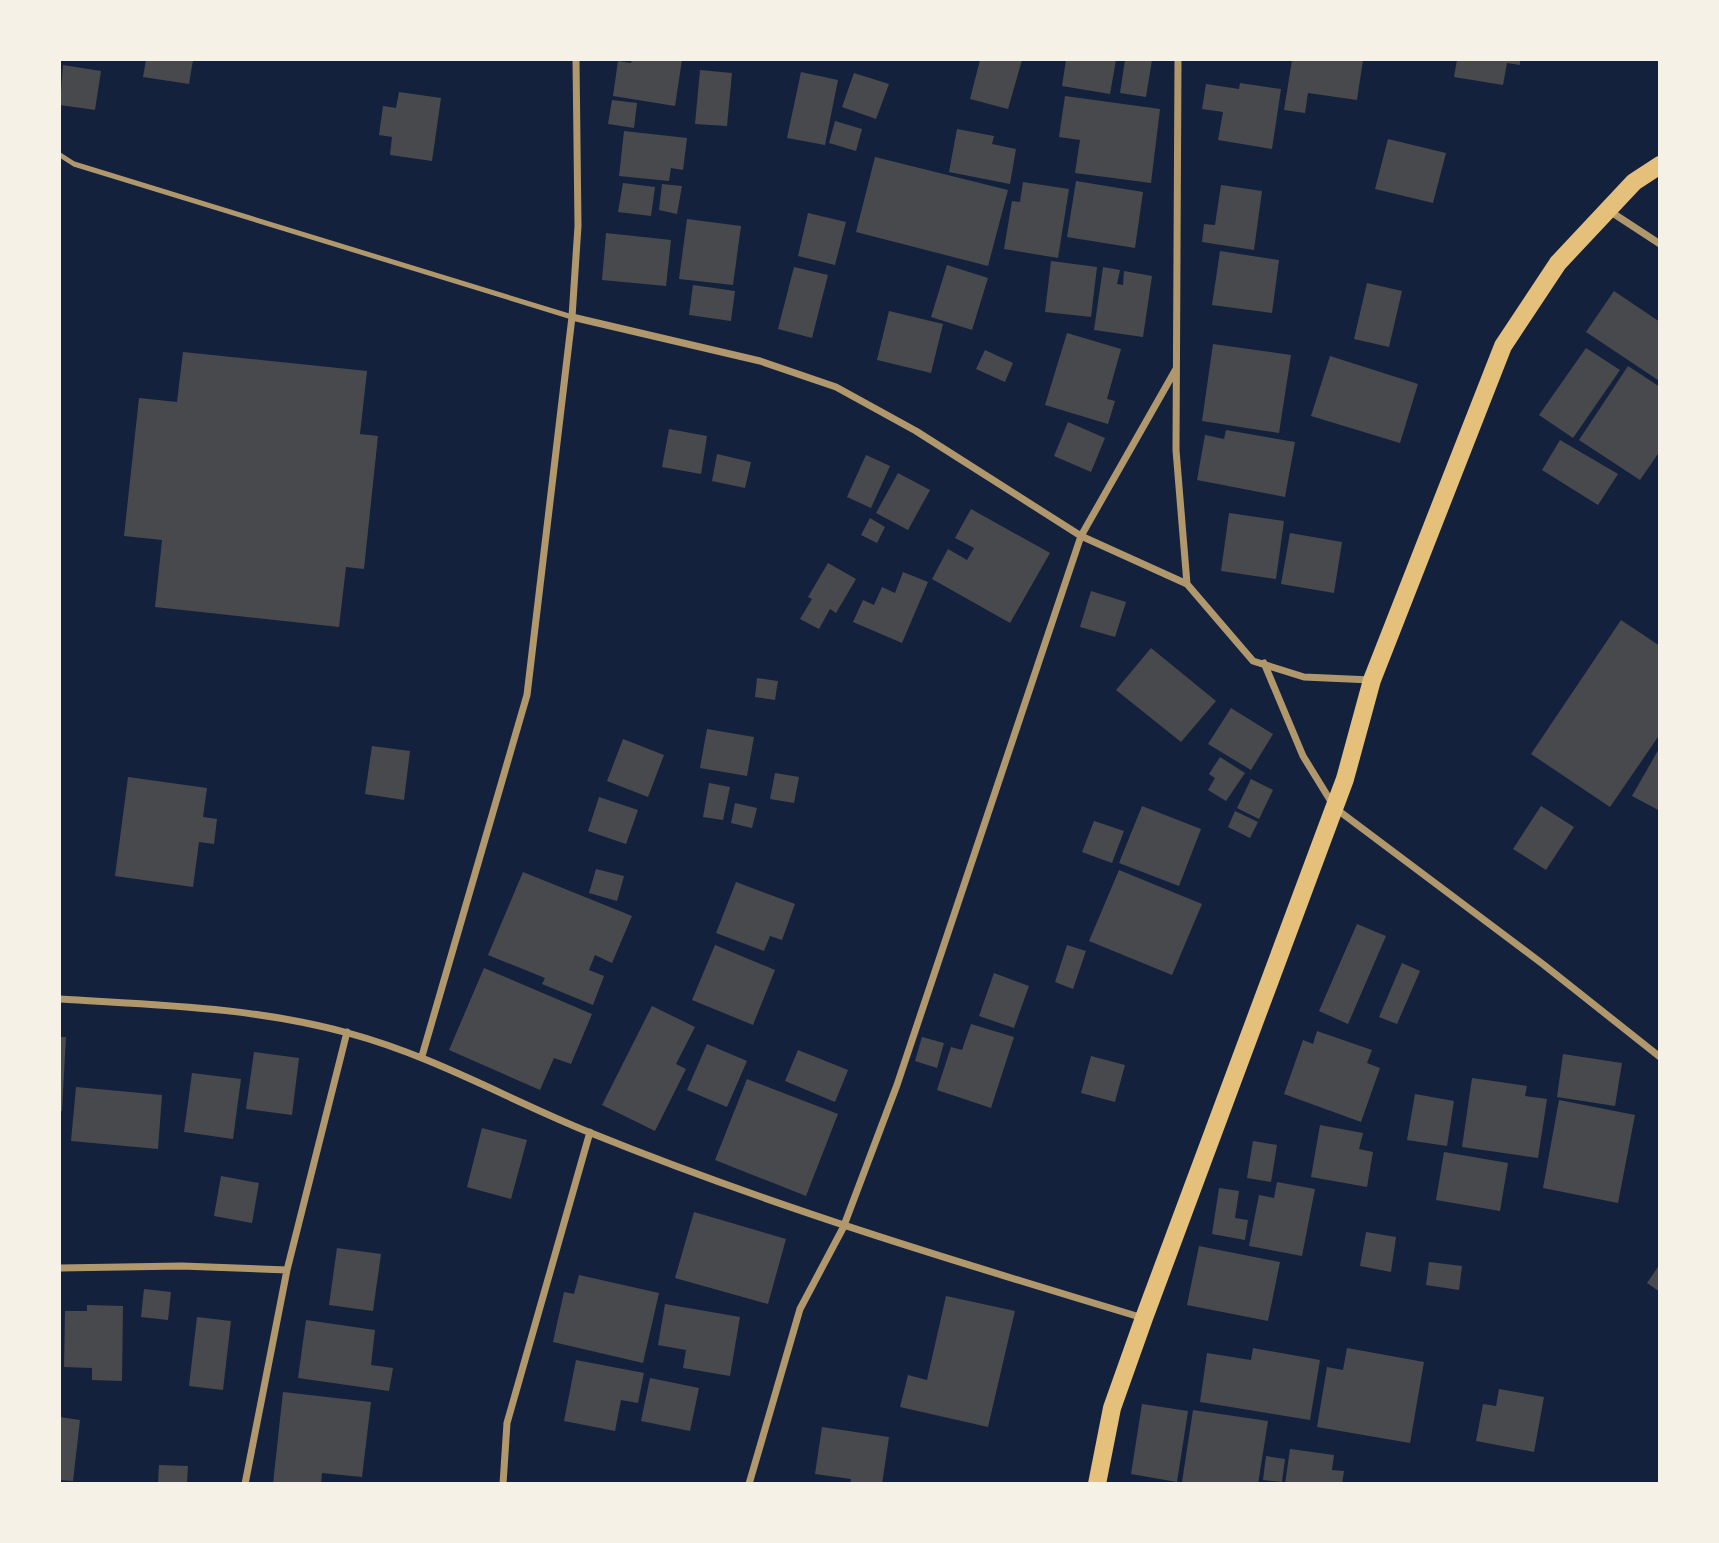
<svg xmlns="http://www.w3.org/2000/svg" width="1719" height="1543" font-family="Arial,sans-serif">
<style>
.building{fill:#48494c}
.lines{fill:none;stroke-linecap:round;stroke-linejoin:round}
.service{stroke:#b1986c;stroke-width:5}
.minor{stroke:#b1986c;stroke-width:7}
.primary{stroke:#e5c07b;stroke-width:18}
</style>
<rect width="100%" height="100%" fill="#14213d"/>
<path class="building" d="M146 60H193L189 84 143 77Z
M632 60H682L675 106 613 96 618 61 631 63Z
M980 60H1022L1008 109 970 99Z
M1066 60H1116L1110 94 1062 86Z
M1125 60H1152L1146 97 1120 93Z
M1292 60H1363L1357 100 1308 93 1305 113 1284 110Z
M1457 60H1520V65L1507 63 1503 85 1454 77Z
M63 65 101 71 95 110 60 105Z
M700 70 732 73 727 126 695 124Z
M801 72 838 80 825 145 787 138Z
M854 73 889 84 876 119 842 107Z
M1240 83 1281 89 1272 149 1218 140 1223 112 1202 109 1206 84 1239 89Z
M399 92 441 98 432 161 390 155 392 137 379 135 383 106 396 108Z
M1065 96 1160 109 1151 183 1075 173 1080 140 1059 137Z
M612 100 637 103 634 128 608 124Z
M835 121 862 129 856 151 829 143Z
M957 129 994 136 992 144 1016 149 1010 184 949 172Z
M624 131 687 138 683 170 671 168 669 181 619 176Z
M1388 139 1446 153 1433 203 1375 189Z
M875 157 1008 190 988 266 856 232Z
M1076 181 1143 192 1135 248 1067 237Z
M1023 182 1069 189 1058 258 1004 249 1012 201 1020 202Z
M623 183 655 187 651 216 618 212Z
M662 184 682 186 677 214 659 210Z
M1221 185 1262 191 1254 250 1202 242 1204 224 1215 225Z
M808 213 846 222 835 265 798 256Z
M687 219 741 226 733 285 679 279Z
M606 233 671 240 666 286 602 280Z
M1220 251 1279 260 1272 313 1212 305Z
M1051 261 1097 267 1091 317 1045 312Z
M947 265 988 278 972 330 931 317Z
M794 267 828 275 812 338 778 329Z
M1103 267 1120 270 1117 284 1123 285 1124 271 1152 276 1143 337 1094 330Z
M1367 283 1402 291 1389 347 1354 339Z
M693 285 735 291 731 321 689 315Z
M1614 291 1660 322 1658 380 1586 332Z
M889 311 943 324 931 373 877 360Z
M1067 333 1121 349 1107 399 1115 401 1108 424 1045 405Z
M1213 344 1291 355 1279 433 1202 421Z
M1586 348 1620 370 1573 438 1539 415Z
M985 350 1013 363 1005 382 976 369Z
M183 352 367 371 360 434 378 436 364 569 346 567 339 627 155 607 162 540 124 536 139 398 177 402Z
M1330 356 1418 384 1400 443 1311 416Z
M1628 366 1660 387V451L1640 480 1579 440Z
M1068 422 1105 438 1091 472 1054 456Z
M669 429 707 436 701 474 662 467Z
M1226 430 1295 442 1285 497 1197 480 1205 435 1224 439Z
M1560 440 1618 474 1598 505 1542 470Z
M717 454 751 462 745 488 712 481Z
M866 455 890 466 871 508 847 497Z
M898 473 930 490 908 530 876 513Z
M971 509 1050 553 1010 623 932 579 948 549 967 560 974 548 955 538Z
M1229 513 1284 521 1276 579 1221 571Z
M870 518 885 527 877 543 861 535Z
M1290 533 1342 542 1334 593 1281 584Z
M828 563 856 579 836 613 830 609 819 629 800 619 812 599 808 597Z
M903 572 928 582 902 643 853 622 863 600 874 605 882 587 895 593Z
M1091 591 1126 602 1115 637 1080 627Z
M1621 620 1660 646V734L1610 807 1531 754Z
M1151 648 1216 701 1181 742 1116 690Z
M757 678 778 681 775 700 755 697Z
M1231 708 1273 734 1251 770 1208 744Z
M707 729 754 737 747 776 700 768Z
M623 739 664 755 648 797 607 781Z
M372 746 410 751 404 800 365 794Z
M1660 747V811L1632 796Z
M1220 757 1245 773 1226 801 1208 790 1215 778 1209 774Z
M775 773 799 777 794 803 770 799Z
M128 777 207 788 203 817 217 819 214 844 199 842 193 887 115 876Z
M1251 779 1273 790 1259 819 1237 808Z
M709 783 730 787 723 820 703 817Z
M599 797 638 810 626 844 588 831Z
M735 803 757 808 752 828 731 823Z
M1142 806 1201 829 1179 886 1119 863Z
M1541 806 1574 827 1546 870 1513 849Z
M1235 811 1258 822 1250 838 1228 827Z
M1094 821 1124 831 1112 863 1082 852Z
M596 869 624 876 617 901 589 893Z
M1119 870 1202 904 1172 975 1089 941Z
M523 872 632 916 612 963 595 955 589 970 604 976 593 1005 542 984 545 978 488 955Z
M736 882 795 904 782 940 770 936 764 951 716 933Z
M1357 924 1386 936 1348 1024 1319 1011Z
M715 945 775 970 753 1025 692 1000Z
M1067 945 1086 951 1073 989 1055 982Z
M1402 963 1420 971 1397 1024 1379 1017Z
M484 968 592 1014 571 1064 554 1058 540 1090 449 1050Z
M994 973 1029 986 1014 1028 979 1016Z
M652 1006 695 1027 676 1064 686 1069 655 1131 602 1105Z
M971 1024 1014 1037 991 1108 937 1090 951 1047 962 1050Z
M1317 1031 1372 1050 1367 1063 1380 1068 1361 1122 1284 1094 1303 1040 1313 1044Z
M60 1037H66L62 1111H60Z
M922 1037 944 1043 937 1068 915 1061Z
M707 1044 747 1061 727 1107 687 1090Z
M798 1050 848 1070 835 1102 785 1081Z
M254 1052 299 1058 292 1115 246 1109Z
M1563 1054 1622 1063 1615 1106 1557 1097Z
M1091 1056 1125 1065 1115 1102 1081 1093Z
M192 1073 241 1079 233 1139 184 1132Z
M1472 1078 1527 1086 1525 1096 1547 1099 1538 1158 1462 1147Z
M747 1079 838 1114 806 1196 715 1160Z
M76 1087 162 1095 158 1149 71 1141Z
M1415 1094 1454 1101 1447 1146 1407 1140Z
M1559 1100 1635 1115 1618 1203 1543 1188Z
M1320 1125 1363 1133 1359 1149 1373 1152 1367 1187 1311 1177Z
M482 1128 527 1140 511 1199 467 1187Z
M1253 1141 1277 1145 1271 1182 1247 1178Z
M1444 1152 1508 1163 1500 1211 1436 1200Z
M221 1176 259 1183 252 1223 214 1216Z
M1277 1182 1315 1189 1302 1256 1249 1246 1259 1195 1274 1198Z
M1219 1188 1239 1191 1235 1218 1248 1220 1245 1240 1212 1234Z
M694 1212 786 1239 768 1304 675 1278Z
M1366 1232 1396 1237 1391 1272 1360 1266Z
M1199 1246 1280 1262 1268 1321 1187 1305Z
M337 1248 381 1254 373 1311 329 1305Z
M1429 1262 1462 1266 1459 1290 1426 1285Z
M1660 1264V1292L1647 1283Z
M579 1275 659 1293 643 1363 553 1342 564 1292 574 1294Z
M144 1289 171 1292 168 1320 141 1317Z
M946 1296 1015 1311 988 1427 900 1407 908 1375 927 1380Z
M665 1304 740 1317 730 1376 683 1368 686 1350 658 1345Z
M87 1305 123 1306 122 1381 92 1380V1368L64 1367 65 1311H87Z
M197 1317 231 1321 223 1390 189 1386Z
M306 1320 375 1330 371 1365 393 1368 389 1391 298 1378Z
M1253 1348 1320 1360 1310 1420 1200 1402 1207 1353 1251 1360Z
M1347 1348 1424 1362 1410 1443 1317 1427 1327 1367 1343 1370Z
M576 1360 644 1373 638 1403 621 1400 615 1431 564 1421Z
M650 1378 699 1388 690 1431 641 1421Z
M1499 1389 1544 1397 1534 1452 1476 1441 1483 1404 1496 1406Z
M283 1392 371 1402 362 1477 322 1473 321 1484H273Z
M1142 1404 1188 1411 1177 1482 1131 1474Z
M1193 1410 1268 1421 1258 1484 1182 1482Z
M60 1417 80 1420 73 1481 60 1480Z
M822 1427 889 1437 882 1484H850L851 1479 815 1474Z
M1290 1449 1334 1455 1332 1470 1344 1471 1342 1484H1285Z
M1266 1456 1285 1459 1282 1482 1263 1480Z
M159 1465 188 1466 187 1484H158Z"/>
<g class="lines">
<path class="service" d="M60 155 74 164 572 317"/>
<path class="minor" d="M1178 60 1176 450 1187 584 1253 661 1304 677 1371 680
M1608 210 1660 244
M572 317 760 361 836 387 916 431 1081 536 1187 584
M1264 663 1303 756 1335 808 1544 965 1660 1057
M60 999C156 1005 254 1007 348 1033 434 1056 509 1100 591 1133 771 1206 957 1262 1143 1318
M422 1056 527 695 572 317 578 226 576 60
M60 1268 182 1266 287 1270
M245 1484 287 1270 347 1032
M503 1484 507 1423 590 1132
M749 1484 800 1309 843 1228 897 1085 1081 536 1176 369"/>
<path class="primary" d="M1097 1484 1112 1408 1144 1318 1345 779 1372 680 1503 346 1558 263 1634 182 1660 165"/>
</g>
<rect width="1719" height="1543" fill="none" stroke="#f6f1e7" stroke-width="122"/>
</svg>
